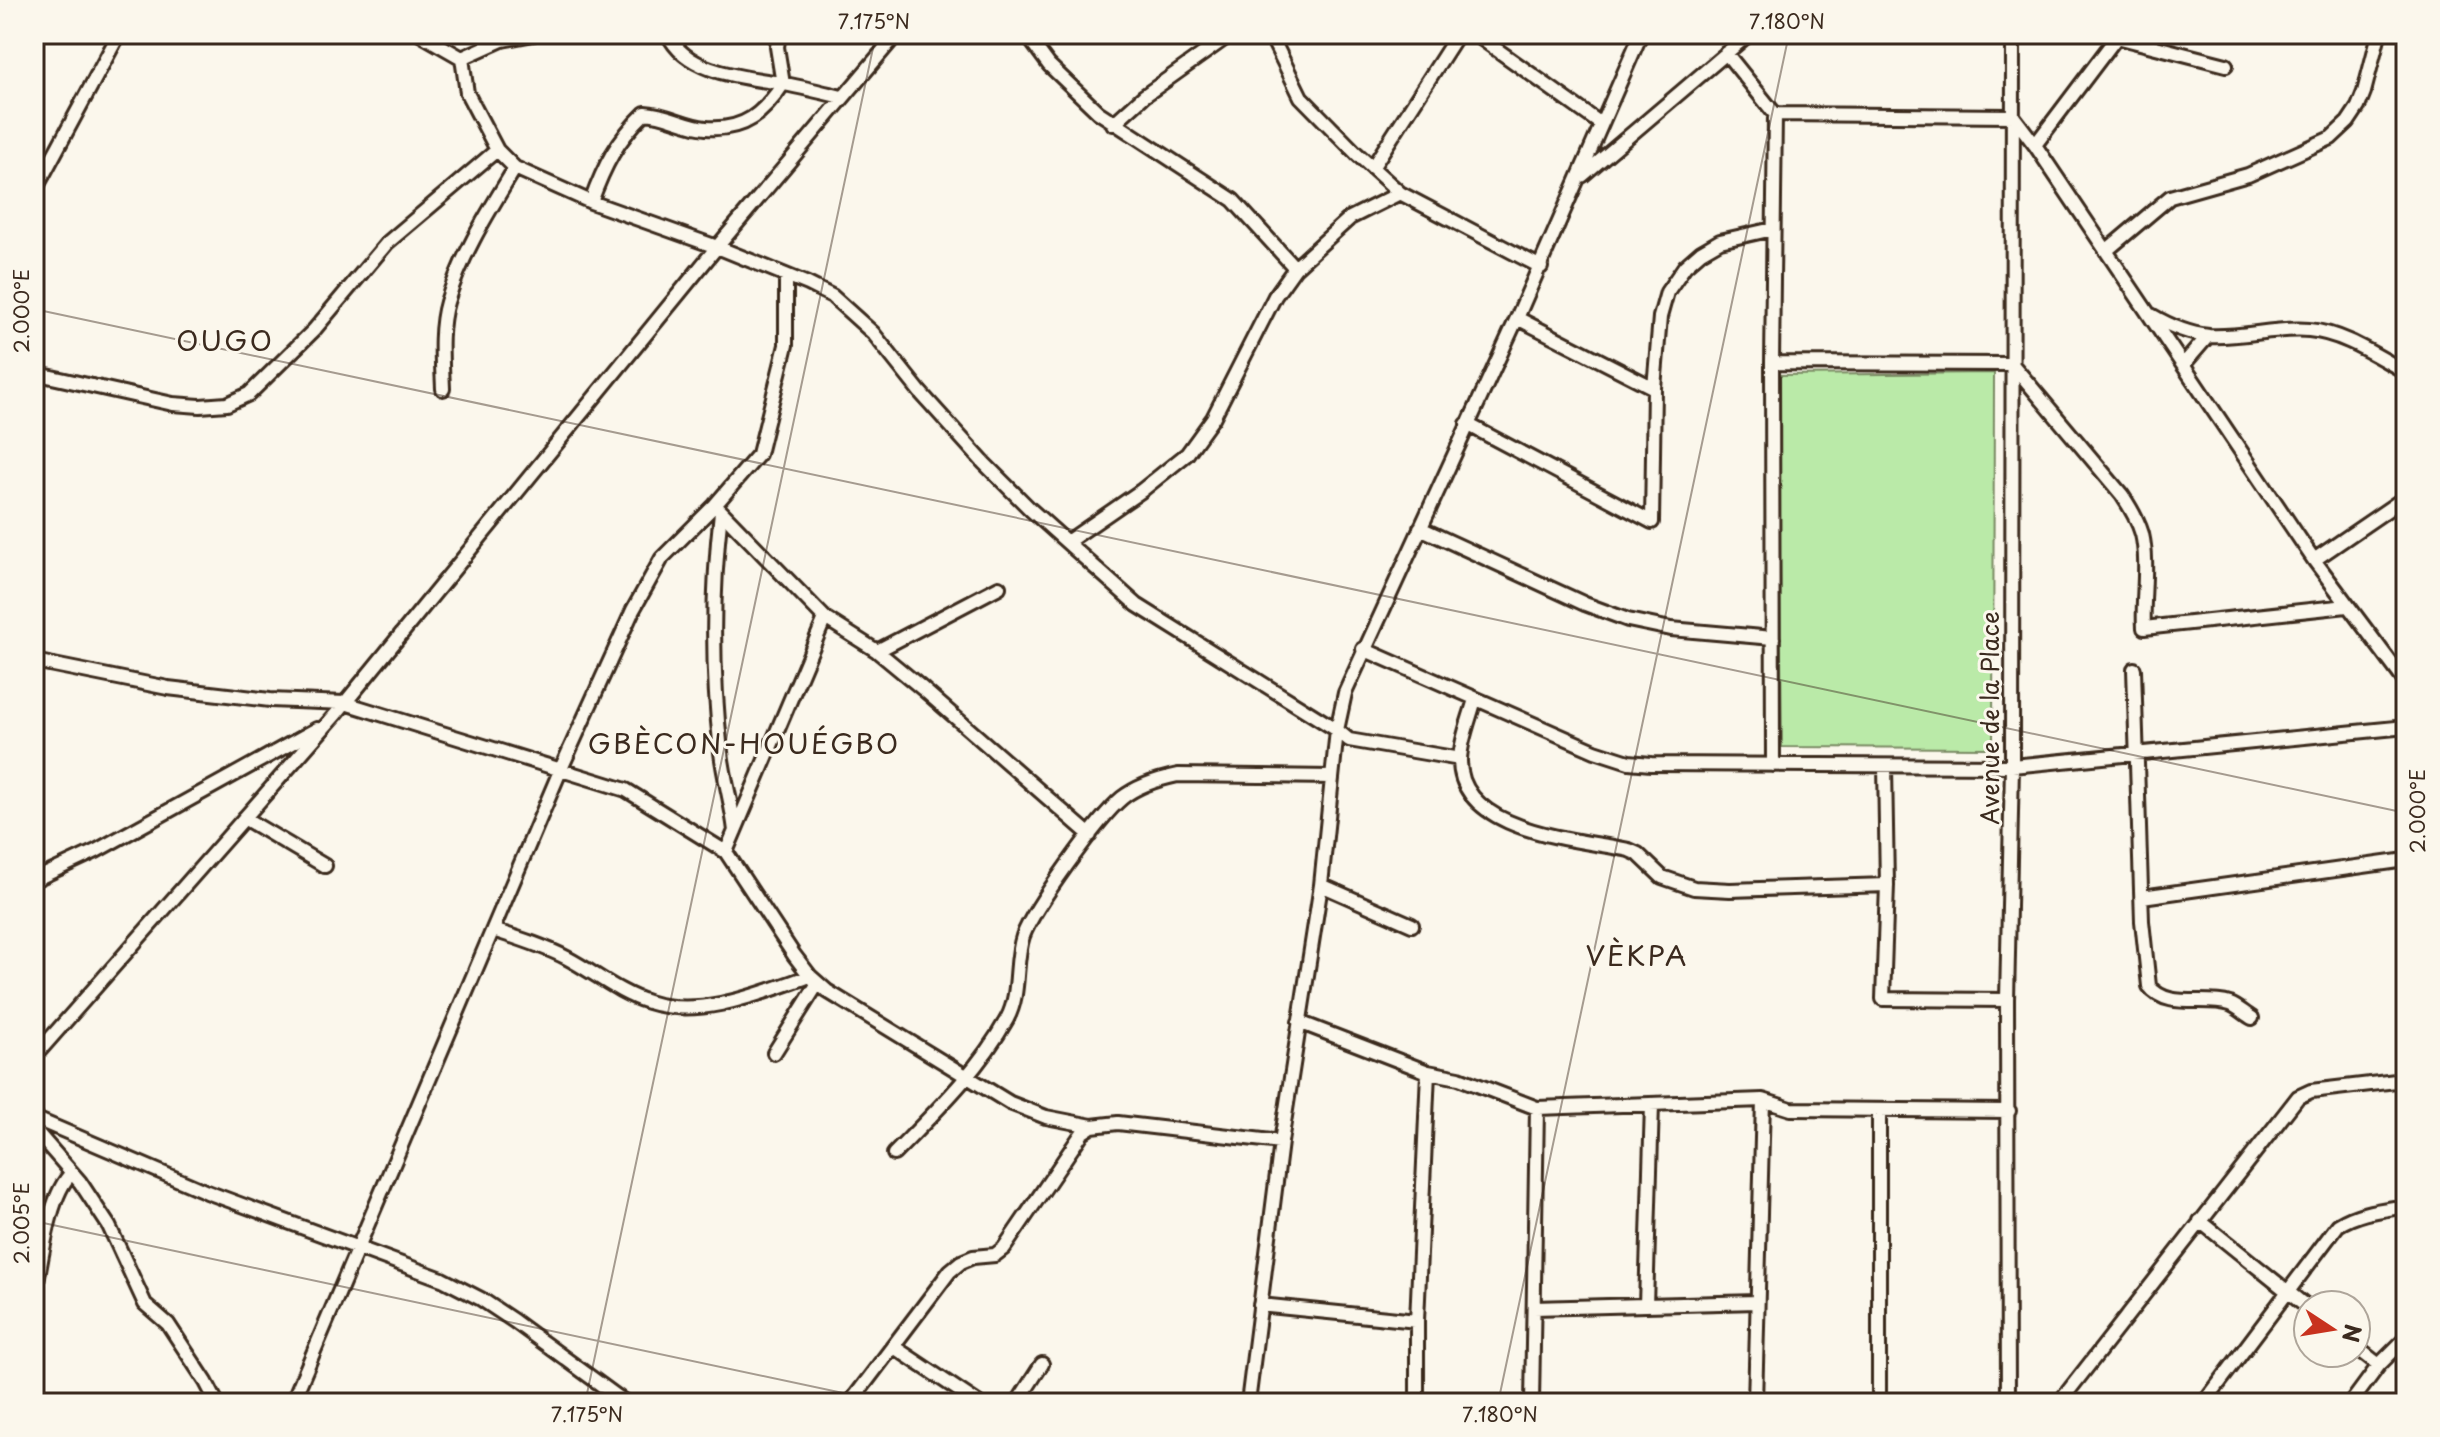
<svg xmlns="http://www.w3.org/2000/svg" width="2440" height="1437" font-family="'Playpen Sans',sans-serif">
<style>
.green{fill:#baeaa8;stroke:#7a8a63;stroke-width:2}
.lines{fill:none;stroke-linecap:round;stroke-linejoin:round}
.minor-casing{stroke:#3b2a1e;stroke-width:18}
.minor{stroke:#fbf7ec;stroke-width:12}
.ticks{fill:none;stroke:#3b2a1e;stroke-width:2;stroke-opacity:0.45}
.labels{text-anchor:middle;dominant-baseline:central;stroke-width:6;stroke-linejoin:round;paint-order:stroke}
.street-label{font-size:24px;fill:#3b2a1e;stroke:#fbf7ec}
.quarter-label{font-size:28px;letter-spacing:2px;fill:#3b2a1e;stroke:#fbf7ec}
.neatline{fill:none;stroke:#3b2a1e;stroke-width:3}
.ticks-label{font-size:20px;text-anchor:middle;fill:#3b2a1e}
</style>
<rect width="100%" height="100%" fill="#fbf7ec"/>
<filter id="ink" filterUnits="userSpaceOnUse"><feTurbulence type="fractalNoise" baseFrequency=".0125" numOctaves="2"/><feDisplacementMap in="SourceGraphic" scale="16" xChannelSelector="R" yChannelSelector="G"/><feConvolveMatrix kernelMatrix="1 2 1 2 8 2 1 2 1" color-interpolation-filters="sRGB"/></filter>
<g filter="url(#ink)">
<path class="green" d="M1994 373 1993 748 1782 747 1778 375Z"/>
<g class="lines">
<g class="minor-casing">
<path id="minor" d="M420 34 462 58
M534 34 502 40 462 58 467 93 497 150 515 168 591 202 717 247 808 284 832 296 873 333 920 392 984 463 1031 510 1137 605 1337 730 1349 740 1460 759
M668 34C686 73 742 77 780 83 801 87 821 92 842 97
M1026 34 1049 65 1098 112 1233 200 1295 268
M1270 34 1301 97 1357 154 1400 193 1541 267
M1475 34 1601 124
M2117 37 2226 65
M1726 53 1775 114 1772 363 1773 765
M1775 114 2013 116 2035 145 2314 560 2406 683
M1113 124 1144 96 1231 34
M2035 145 2119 34
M1372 168 1458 34
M1582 176 1749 34
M34 192 119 34
M591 202C604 166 617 140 645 113 667 114 685 126 706 128 744 131 764 113 783 84L777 47 779 34
M2106 251 2170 197 2248 175 2331 138 2348 122 2358 107 2364 92 2379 34
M2151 315C2168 325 2189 334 2209 336 2242 338 2276 327 2309 330 2344 333 2376 356 2406 372
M1517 318 1654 388
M1772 363 2012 364 2122 495C2130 507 2138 520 2142 534 2149 564 2142 598 2144 628L2347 606
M2183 365 2208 336
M34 373 173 404 200 406 227 404 249 394 314 330 387 243 497 150
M443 389C442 361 439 329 447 302 462 253 489 211 515 168
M1467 424 1652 522 1654 388 1660 317 1667 292 1685 266 1701 252 1720 241 1773 229
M715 505 825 618 877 651 923 689 1090 835
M721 512C712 590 712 673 721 752 724 779 732 804 735 831
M1420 528 1585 604 1628 620 1671 629 1773 638
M1067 542 1141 491 1187 454 1213 418 1275 296 1295 268 1350 218 1400 193
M2314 560 2406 497
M1363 649 1595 751 1629 762 1651 764 2012 766 2406 727
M877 651 999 587
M34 661 168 688 270 700 345 703 626 790 726 852 794 955 810 976 827 991 1010 1103 1046 1117 1092 1126
M2134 669 2142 921 2149 986C2167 1010 2204 996 2230 1004 2238 1007 2245 1014 2252 1018
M1475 699C1470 718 1461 739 1460 759 1458 833 1578 839 1629 850L1638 854 1662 877 1694 888 1730 890 1887 885
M1885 766 1887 885 1883 999 2007 1000
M244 818 325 866
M726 852 825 618
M34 880 96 851 317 729
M1321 885 1412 925
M2142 897 2406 860
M493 930C518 938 544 946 567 958 595 973 619 993 648 1002 701 1019 761 993 810 976
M1299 1022 1428 1072 1459 1078 1537 1108 1763 1100 1791 1109 2009 1111
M774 1053 818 983
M34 1057 336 714 717 247 897 34
M34 1118 207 1192 442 1279 481 1299 514 1321 626 1403
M34 1129 80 1182 109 1226 145 1304 168 1324 206 1382 217 1403
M894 1154C935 1112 978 1071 1007 1019 1021 993 1014 963 1023 936 1033 909 1099 817 1122 798 1137 786 1159 779 1178 775L1332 777
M2200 1221 2308 1308
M34 1299C41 1266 48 1194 72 1173
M1260 1305 1417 1321
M1646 1305 1652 1104
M1534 1308 1757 1302
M894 1347 978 1403
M2356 1347 2379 1365
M34 1385V1403
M292 1403 560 771 633 610 662 558 715 505 759 454 786 345V275
M850 1403 950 1271 961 1262 973 1257 995 1255 1004 1248 1083 1132 1092 1126 1118 1123 1281 1142
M1017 1403 1042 1364
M1248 1403 1281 1142 1321 885 1337 730 1345 693 1517 318 1641 34
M1417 1403V1321L1428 1072
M1532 1403 1537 1108
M1755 1403 1763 1100
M1879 1403V1111
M2008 1403 2007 1000 2012 766 2013 34
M2059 1403 2298 1097 2311 1091 2396 1081
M2204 1403 2338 1225C2356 1214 2374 1211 2394 1208
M2351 1403 2379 1365 2406 1338"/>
</g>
<use href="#minor" class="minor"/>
</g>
</g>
<path class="ticks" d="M34 309 2406 813M34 1221 890 1403M585 1403 876 34M1498 1403 1789 34"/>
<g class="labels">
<g class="street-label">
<text transform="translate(1989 718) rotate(-90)">Avenue de la Place</text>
</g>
<g class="quarter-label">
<text x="225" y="339">OUGO</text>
<text x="744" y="742">GBÈCON-HOUÉGBO</text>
<text x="1637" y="954">VÈKPA</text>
</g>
</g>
<rect width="2440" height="1437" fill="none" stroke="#fbf7ec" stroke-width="88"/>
<g transform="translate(2332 1329) rotate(102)"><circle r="38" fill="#fbf7ec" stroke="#aea59a" stroke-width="2"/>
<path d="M0-6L14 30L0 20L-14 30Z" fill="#c8321e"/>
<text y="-12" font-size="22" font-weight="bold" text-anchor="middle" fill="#3b2a1e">N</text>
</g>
<rect x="44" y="44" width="2352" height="1349" class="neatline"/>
<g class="ticks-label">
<text x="874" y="29">7.175°N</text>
<text x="1787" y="29">7.180°N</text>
<text transform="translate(22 311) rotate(-90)" y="7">2.000°E</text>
<text transform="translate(2418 811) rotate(-90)" y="7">2.000°E</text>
<text transform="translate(22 1223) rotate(-90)" y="7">2.005°E</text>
<text x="587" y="1422">7.175°N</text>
<text x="1500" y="1422">7.180°N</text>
</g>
</svg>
